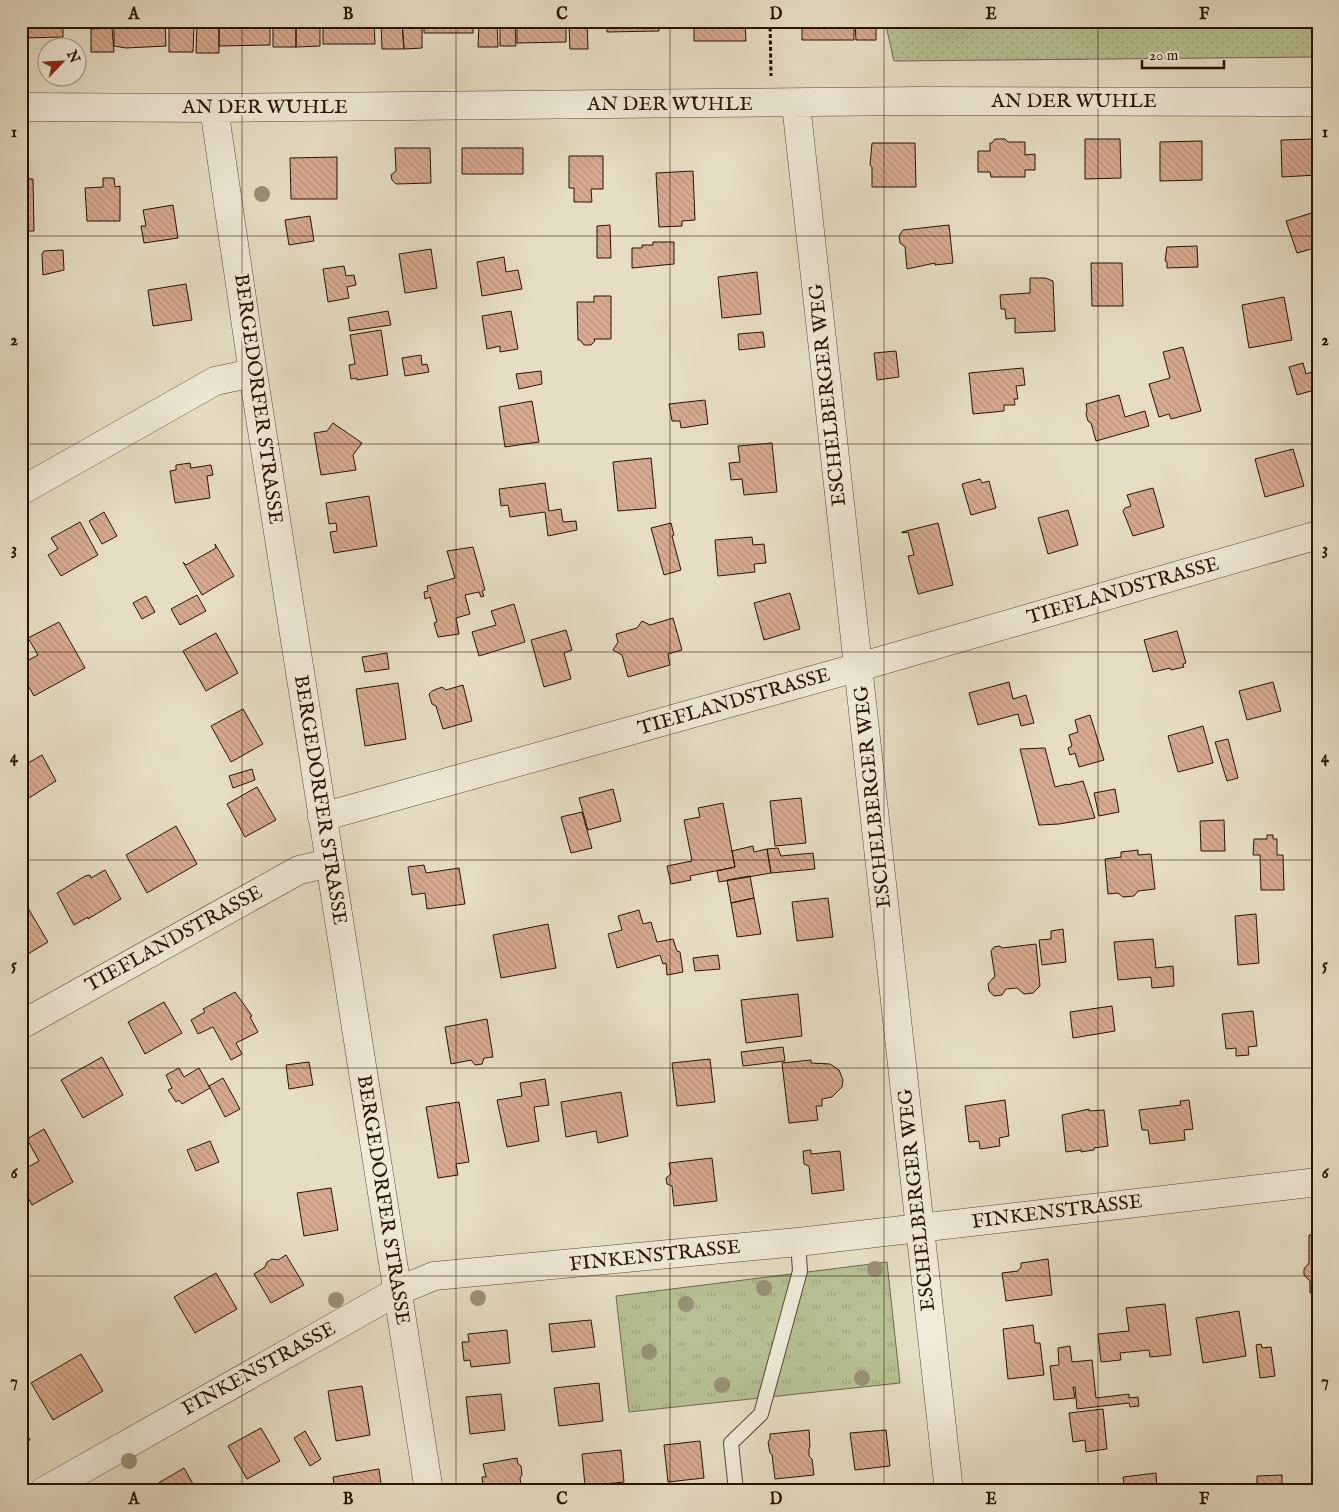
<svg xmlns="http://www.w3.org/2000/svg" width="1339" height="1512" font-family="'IM FELL English',serif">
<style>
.grass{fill:url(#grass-tufts);stroke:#706a4a}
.garden{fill:url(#garden-dots);stroke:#706a4a}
.building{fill:url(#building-back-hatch);stroke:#291301}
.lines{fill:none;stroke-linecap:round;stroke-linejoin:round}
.lane-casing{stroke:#584632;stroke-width:16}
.street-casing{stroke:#584632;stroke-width:29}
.path{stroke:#291301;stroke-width:3;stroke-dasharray:4 2.5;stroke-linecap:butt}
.lane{stroke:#efead9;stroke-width:14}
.street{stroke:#efead9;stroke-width:28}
.tree{fill:#9a9075}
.grid{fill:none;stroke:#291301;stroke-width:1;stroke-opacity:0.55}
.labels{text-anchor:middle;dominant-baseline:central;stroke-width:5;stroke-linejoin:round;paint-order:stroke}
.street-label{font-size:20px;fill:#291301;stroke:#efead9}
.neatline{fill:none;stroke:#291301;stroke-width:2}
.grid-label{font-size:16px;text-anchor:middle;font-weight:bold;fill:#291301}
</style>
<defs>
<pattern id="grass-tufts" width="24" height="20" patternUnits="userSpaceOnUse" patternTransform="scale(1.25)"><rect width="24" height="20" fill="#b7c193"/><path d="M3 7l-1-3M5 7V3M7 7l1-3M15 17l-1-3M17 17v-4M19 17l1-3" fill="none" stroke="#9da57d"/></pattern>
<pattern id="garden-dots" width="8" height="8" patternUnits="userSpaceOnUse" patternTransform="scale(1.25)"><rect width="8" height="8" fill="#b7c193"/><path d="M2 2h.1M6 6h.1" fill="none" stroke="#9da57d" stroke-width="1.8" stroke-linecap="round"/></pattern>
<pattern id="building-back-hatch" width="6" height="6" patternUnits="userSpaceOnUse" patternTransform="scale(1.25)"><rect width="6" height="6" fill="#d7ab90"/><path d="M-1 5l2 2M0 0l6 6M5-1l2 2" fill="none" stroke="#b9927a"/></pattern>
</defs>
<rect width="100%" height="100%" fill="#e6dec4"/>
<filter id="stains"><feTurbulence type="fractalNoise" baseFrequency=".004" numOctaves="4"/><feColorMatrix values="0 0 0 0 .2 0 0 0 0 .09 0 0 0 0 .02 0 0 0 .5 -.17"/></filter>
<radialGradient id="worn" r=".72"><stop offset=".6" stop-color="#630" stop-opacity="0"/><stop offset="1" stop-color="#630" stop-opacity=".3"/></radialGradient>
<path class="grass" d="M887 1262 900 1383 629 1412 616 1296Z"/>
<path class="garden" d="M885 21H1318V57L894 61Z"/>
<path class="building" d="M21 21H63V37L23 38 21 37Z
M114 21H165L166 46 126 48 114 46Z
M219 21H270V45L219 46Z
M323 21H374L375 44H323Z
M424 21H473V33H424Z
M517 21H566V42L517 43Z
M607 21H658L659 31 607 32Z
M694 21H745L746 41H694Z
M802 21H854V40H802Z
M402 22 422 23V48L404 49Z
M402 22 404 49H382L381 24Z
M479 22H497L498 47H478Z
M876 22V40H856L855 23Z
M219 23V53H196L197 24Z
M500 24H515L516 46H500Z
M587 24 588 49H570L569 26Z
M273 26H296V47H273Z
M296 26H320V46L296 47Z
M169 27H194L193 52H169Z
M112 28 114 52H91V29Z
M995 139H1005L1008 142H1025V155L1035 154V170H1025V177H991L990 172H978V151H990V143H992Z
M1085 139H1120L1121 178 1085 179Z
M1316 139 1317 175 1282 177 1281 140Z
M1202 141V180L1160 181V142Z
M872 143H915L916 187H872V167L870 165Z
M395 148H430L431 183 396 184 392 180 391 175 396 171Z
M462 148H523V174H462Z
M569 156H603V189H591L592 202H574V188H569Z
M337 157V199H291L290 158Z
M693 171 695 220 682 221V226L659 227 656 173Z
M103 178H114L115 187 120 186V221H87L85 188 103 187Z
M21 179H33L34 231H21Z
M173 205 178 238 144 243 141 226H146L143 210Z
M1318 211V247L1297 253 1286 221Z
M310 216 314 241 289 245 285 220Z
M610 225 611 258H597V226Z
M949 225 953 263 935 265V263L907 269 905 247 900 243 899 236 903 230Z
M653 242H674V264L632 268V248H642V245H653Z
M1197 246 1198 267 1167 268V262L1165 261 1167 247Z
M431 249 437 288 405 293 399 254Z
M63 250 64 270 43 275 42 254 44 251Z
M504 257 506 272 518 270 522 289 482 296 477 262Z
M1091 263H1122L1123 306H1092Z
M344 266 346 276 354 275 356 285 347 287 349 298 328 302 323 269Z
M757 272 761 314 722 318 718 277Z
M1030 278H1045L1053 281 1055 331 1015 333V318L1006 319 1005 309H1001L1000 295 1030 293Z
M186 284 192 320 153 326 148 290Z
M594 296H611V339H594L595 341 591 345H584L580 340H578L577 302H594Z
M1284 297 1292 340 1249 348 1242 305Z
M388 311 391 325 350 331 348 318Z
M511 311 518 349 500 352V346L487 349 482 316Z
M381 330 388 375 357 380V378L351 379 349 365 355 364 350 335Z
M763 332 765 347 739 350 738 334Z
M1183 347 1201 411 1171 419 1169 414 1159 417 1149 384 1170 378 1163 352Z
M896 351 899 377 877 380 874 353Z
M421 355 422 365 427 364 429 372 405 376 402 358Z
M1303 363 1306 374 1318 370V389L1297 395 1289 367Z
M1023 368 1025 385 1016 386 1018 399H1014L1015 405H1004V411L973 414 969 373Z
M541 371 542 384 519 389 516 374Z
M1119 395 1125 417 1145 411 1149 426 1096 441 1091 423 1088 421 1086 414 1087 410 1086 404Z
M705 400 708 424 681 428 680 421H672L669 404Z
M532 401 539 442 505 447 499 407Z
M333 423 362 443 353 455 356 470 321 475 314 433 327 431Z
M772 443 777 492 744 495 742 479 731 480 729 463 740 462 738 446Z
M1293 449 1304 486 1265 497 1255 459Z
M651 458 656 508 618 511 613 462Z
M190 463 191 468 211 465 213 475 207 476 210 498 175 503 170 471 176 470V465Z
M980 479 982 483 989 481 996 508 971 515 962 484Z
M545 483 549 511 561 509 563 522 576 521 577 530 548 536 545 512 510 517 508 505 501 506 499 489Z
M1153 488 1164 527 1133 536 1123 511 1125 508 1131 506 1127 495Z
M369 496 377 546 334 553 330 532 337 531 336 523 329 524 326 503Z
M1068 510 1078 545 1048 554 1038 518Z
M104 512 117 536 102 544 89 521Z
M80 522 98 555 61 576 48 555 58 549 51 538Z
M671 523 674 535 672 536 681 570 664 575 651 528Z
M938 523 953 585 918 594 908 556 914 555 908 532 902 533V532Z
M752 537 753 545 764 544 766 563 754 564 755 572 718 576 715 540Z
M215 544 234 576 202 595 183 562 186 565 216 548Z
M473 547 485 590 482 591 484 596 481 597 479 592 465 595 470 614 456 618 459 634 438 637 434 623 437 622 430 597 425 599 424 592 428 591 427 586 455 578 447 551Z
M790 593 800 629 764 640 754 603Z
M197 595 206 611 180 625 171 609Z
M146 596 155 612 142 619 133 603Z
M514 604 525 642 479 656 472 632 496 625 491 611Z
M673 618 682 650 668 654 670 665 628 677 622 655 613 650 618 642 616 634 637 628 642 621 650 625Z
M59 622 85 668 34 696 21 673V664L38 655 28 638Z
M566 630 572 650 564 653 571 679 544 687 531 640Z
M1177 631 1186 663 1183 664 1184 667 1171 670 1170 668 1153 672 1144 640Z
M216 633 238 673 206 691 183 651Z
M387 653 389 669 365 672 362 657Z
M1009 682 1013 699 1026 695 1034 723 1021 726 1018 714 978 725 969 693Z
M1273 682 1281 711 1247 720 1239 691Z
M398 683 406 739 365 746 356 689Z
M463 685 472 721 443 729 436 706 432 704 429 694 432 691 442 687 446 690Z
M243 709 263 744 231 762 211 726Z
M1090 715 1104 760 1079 767 1075 753 1070 755 1068 748 1072 746 1069 735 1078 732 1075 720Z
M1203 726 1213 763 1178 772 1168 736Z
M1228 739 1238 778 1227 781 1215 742Z
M1045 748 1055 787 1067 784V785L1083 781 1095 818 1059 824 1039 825 1020 749Z
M42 755 56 781 21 803V767Z
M1314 760H1318V806H1317Z
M252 769 255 780 233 788 229 776Z
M257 787 276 820 245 837 227 804Z
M613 789 621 821 588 830 579 798Z
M1115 789 1119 812 1099 816 1094 793Z
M801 798 806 843 775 846 770 801Z
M723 803 735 867 690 876 691 880 671 884 667 866 692 861 684 820 700 817 698 808Z
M582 812 592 848 571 853 561 817Z
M1224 820 1225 851H1201L1200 821Z
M176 826 197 864 147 893 126 855Z
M1267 835H1273V839H1277V855H1283L1284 890H1261L1260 855H1253L1254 839H1267Z
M753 846 754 852 767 849 771 873 719 882 717 871 735 867 732 851Z
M778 848 781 856 813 853 815 869 771 873 767 849Z
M1138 850V855L1151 854 1155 889 1138 891 1134 896 1123 897 1118 893 1108 894 1105 859 1121 857V852Z
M424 865 426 873 459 868 465 904 427 909 425 893 412 895 408 867Z
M105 870 121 899 88 919V917L74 925 57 893 85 876 90 875 91 878Z
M750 876 754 898 731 903 727 880Z
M754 898 761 934 737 937 731 903Z
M828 898 833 937 797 941 792 902Z
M25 903 48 942 21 958V905Z
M639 910 643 924 651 922 657 942 673 939 677 951 680 952 683 972 667 975 666 963 663 964 660 955 617 968 608 934 622 930 618 916Z
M1256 914 1259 963 1238 965 1235 916Z
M548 924 556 968 501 978 493 935Z
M1063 929 1066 962 1042 965 1039 940 1051 939V931Z
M1153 939 1156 968 1173 966 1174 986 1152 988 1151 977 1118 980 1114 942Z
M1036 944 1040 986 1033 993 1024 994 1017 988 1006 989 1002 995 994 996 989 991 988 984 993 978 995 977 991 951 994 947 1000 946 1002 948Z
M718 955 720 969 695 971 693 958Z
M235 992 252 1016 250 1017 258 1032 236 1043 242 1054 231 1060 213 1027 198 1034 191 1020 205 1012 203 1009Z
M798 994 802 1036 746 1043 741 1000Z
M164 1002 182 1033 145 1054 128 1022Z
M1112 1006 1115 1031 1073 1038 1070 1012Z
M1253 1011 1257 1046 1248 1047 1249 1055 1236 1056V1048L1226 1049 1222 1014Z
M487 1019 493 1057 484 1058 482 1064 475 1065 471 1060 451 1064 445 1027Z
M783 1047 785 1061 743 1066 741 1052Z
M102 1057 123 1095 83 1118 61 1080Z
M710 1059 715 1102 677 1106 672 1063Z
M811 1060V1063L830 1064 839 1070 843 1080 842 1087 832 1097 822 1099V1106H816L818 1120 789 1123 782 1063Z
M309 1062 313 1085 289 1089 286 1065Z
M179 1068 184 1077 199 1068 210 1088 182 1104 179 1100 176 1102 168 1090 172 1088 166 1075Z
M223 1078 240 1109 225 1117 209 1086Z
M545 1079 549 1105 534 1107 539 1141 507 1147 497 1100 522 1096 520 1083Z
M621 1092 628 1136 598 1143 596 1131 566 1137 561 1102Z
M1005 1100 1009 1136 999 1138 1000 1146 980 1149 979 1141 969 1142 965 1106Z
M1189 1100 1193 1129 1184 1130 1185 1140 1150 1144 1148 1130H1142L1139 1110 1181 1105 1180 1101Z
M459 1102 469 1162 456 1164 458 1175 438 1178 426 1107Z
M1089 1109V1111L1104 1110 1108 1146 1094 1148V1150L1081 1152V1150L1066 1152 1062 1115Z
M44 1129 73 1182 32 1205 21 1185V1171L39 1161 27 1139Z
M210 1141 219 1162 196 1171 187 1150Z
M811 1150V1154L840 1151 844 1190 812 1194 809 1166 804 1164 803 1151Z
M712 1158 717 1201 674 1206 672 1186 667 1184 666 1178 671 1174 669 1163Z
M331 1188 338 1230 304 1236 297 1193Z
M1309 1235H1318V1293H1310V1281L1304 1275V1269L1309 1263Z
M286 1255 304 1285 271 1303 254 1274 265 1267 267 1262 272 1259 278 1260Z
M1048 1259 1052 1295 1006 1301 1002 1273 1018 1271 1021 1267V1263Z
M216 1273 237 1309 195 1333 174 1297Z
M1165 1304 1171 1355 1150 1357 1149 1350 1120 1353 1121 1360 1101 1362 1098 1334 1129 1331 1126 1308Z
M1239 1311 1246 1356 1203 1363 1196 1318Z
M591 1320 595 1347 552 1352 549 1324Z
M1033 1325 1035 1343H1040L1044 1375 1008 1379 1003 1329Z
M507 1330 510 1363 471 1367 470 1360 464 1361 462 1342H469L468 1334Z
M1261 1344 1262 1348 1271 1347 1275 1376 1260 1378 1256 1345Z
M1070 1346 1072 1362 1092 1360 1096 1398 1129 1394V1398L1138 1397 1139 1406 1130 1407 1129 1403 1077 1409 1075 1387H1073L1075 1398 1054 1400 1050 1366 1059 1365 1058 1348Z
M81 1354 103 1391 53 1420 31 1383Z
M599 1383 603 1421 559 1426 554 1388Z
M362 1386 370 1435 336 1441 328 1391Z
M501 1394 505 1430 470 1434 466 1397Z
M1103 1409 1107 1449 1086 1452 1085 1440 1073 1442 1069 1413Z
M21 1425 30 1440 21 1445Z
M261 1428 280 1461 247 1479 228 1446Z
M809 1430 810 1447 809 1449V1456L812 1459 814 1475 775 1479 772 1455 770 1453 768 1442 770 1439V1434Z
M886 1430 890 1466 855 1470 850 1433Z
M305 1431 321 1459 310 1466 294 1438Z
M700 1441 704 1478 668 1482 664 1445Z
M621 1450 624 1482 585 1486 582 1454Z
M517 1458 518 1464 521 1466 522 1475 520 1478 522 1491H488V1488L483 1489 482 1477H486L483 1464Z
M184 1468 197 1491H151L150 1488Z
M379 1469 382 1491H335L333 1477Z
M1156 1473 1157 1491H1122L1125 1490 1123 1477Z
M1282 1475V1491H1257V1476Z
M1057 1484 1058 1491H1019V1488Z
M700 1486V1491H669L668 1489Z"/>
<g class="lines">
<g class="lane-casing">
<path id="lane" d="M736 1491 731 1443 761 1414 800 1271 798 1242"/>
</g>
<g class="street-casing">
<path id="street" d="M796 104 949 1491
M21 107 214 108 918 101 1318 102
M214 108 253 373 330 863 429 1491
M21 491 215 381 253 373
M322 817 859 667 1318 535
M21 1025 299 870 330 863
M44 1491 398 1291 434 1276 798 1242 1318 1182"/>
</g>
<path class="path" d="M770 21 771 76"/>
<use href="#lane" class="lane"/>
<use href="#street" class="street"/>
</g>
<g class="tree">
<circle cx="262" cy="194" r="8"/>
<circle cx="875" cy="1269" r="8"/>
<circle cx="764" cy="1288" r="8"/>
<circle cx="478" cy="1298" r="8"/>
<circle cx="336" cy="1300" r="8"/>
<circle cx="686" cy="1304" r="8"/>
<circle cx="649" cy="1352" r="8"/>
<circle cx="862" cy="1378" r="8"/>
<circle cx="722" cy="1385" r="8"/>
<circle cx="129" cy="1461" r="8"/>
</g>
<path class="grid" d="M242 21V1491M456 21V1491M670 21V1491M884 21V1491M1098 21V1491M21 236H1318M21 444H1318M21 652H1318M21 860H1318M21 1068H1318M21 1276H1318"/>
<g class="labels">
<g class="street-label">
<text x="1074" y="101">AN DER WUHLE</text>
<text x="670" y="104">AN DER WUHLE</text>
<text x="265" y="107">AN DER WUHLE</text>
<text transform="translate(828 395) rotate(-96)">ESCHELBERGER WEG</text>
<text transform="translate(258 399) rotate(82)">BERGEDORFER STRASSE</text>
<text transform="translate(1123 591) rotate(-16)">TIEFLANDSTRASSE</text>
<text transform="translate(734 702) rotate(-16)">TIEFLANDSTRASSE</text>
<text transform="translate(873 797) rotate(-96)">ESCHELBERGER WEG</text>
<text transform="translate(320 800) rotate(81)">BERGEDORFER STRASSE</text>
<text transform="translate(174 939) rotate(-29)">TIEFLANDSTRASSE</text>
<text transform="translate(383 1200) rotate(81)">BERGEDORFER STRASSE</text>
<text transform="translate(917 1200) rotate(-96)">ESCHELBERGER WEG</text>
<text transform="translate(1057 1212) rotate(-7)">FINKENSTRASSE</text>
<text transform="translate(655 1256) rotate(-6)">FINKENSTRASSE</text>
<text transform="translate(259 1369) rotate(-29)">FINKENSTRASSE</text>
</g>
</g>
<rect width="1339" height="1512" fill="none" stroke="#e6dec4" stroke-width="55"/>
<g transform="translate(62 62) rotate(65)"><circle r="24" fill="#efead9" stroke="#a09483"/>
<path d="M0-4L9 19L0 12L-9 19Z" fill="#8f2418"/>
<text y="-8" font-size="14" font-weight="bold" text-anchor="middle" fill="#291301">N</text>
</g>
<path d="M1142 60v8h82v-8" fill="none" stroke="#291301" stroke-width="2.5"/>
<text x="1149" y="60" font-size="15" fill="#291301" stroke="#efead9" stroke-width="4" paint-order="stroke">20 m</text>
<rect x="28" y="28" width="1284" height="1456" class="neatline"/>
<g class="grid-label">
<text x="134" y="19">A</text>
<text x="348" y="19">B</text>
<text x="562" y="19">C</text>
<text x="776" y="19">D</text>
<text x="991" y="19">E</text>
<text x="1204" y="19">F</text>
<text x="14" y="137">1</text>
<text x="1325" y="137">1</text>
<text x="14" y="345">2</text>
<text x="1325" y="345">2</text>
<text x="14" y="554">3</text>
<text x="1325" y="554">3</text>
<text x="14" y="762">4</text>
<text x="1325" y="762">4</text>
<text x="14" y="970">5</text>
<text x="1325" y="970">5</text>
<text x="14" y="1178">6</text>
<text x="1325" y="1178">6</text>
<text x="14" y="1386">7</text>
<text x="1325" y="1386">7</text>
<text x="134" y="1504">A</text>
<text x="348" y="1504">B</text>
<text x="562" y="1504">C</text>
<text x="776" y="1504">D</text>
<text x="991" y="1504">E</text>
<text x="1204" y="1504">F</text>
</g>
<rect width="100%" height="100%" filter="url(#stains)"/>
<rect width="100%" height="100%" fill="url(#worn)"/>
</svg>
